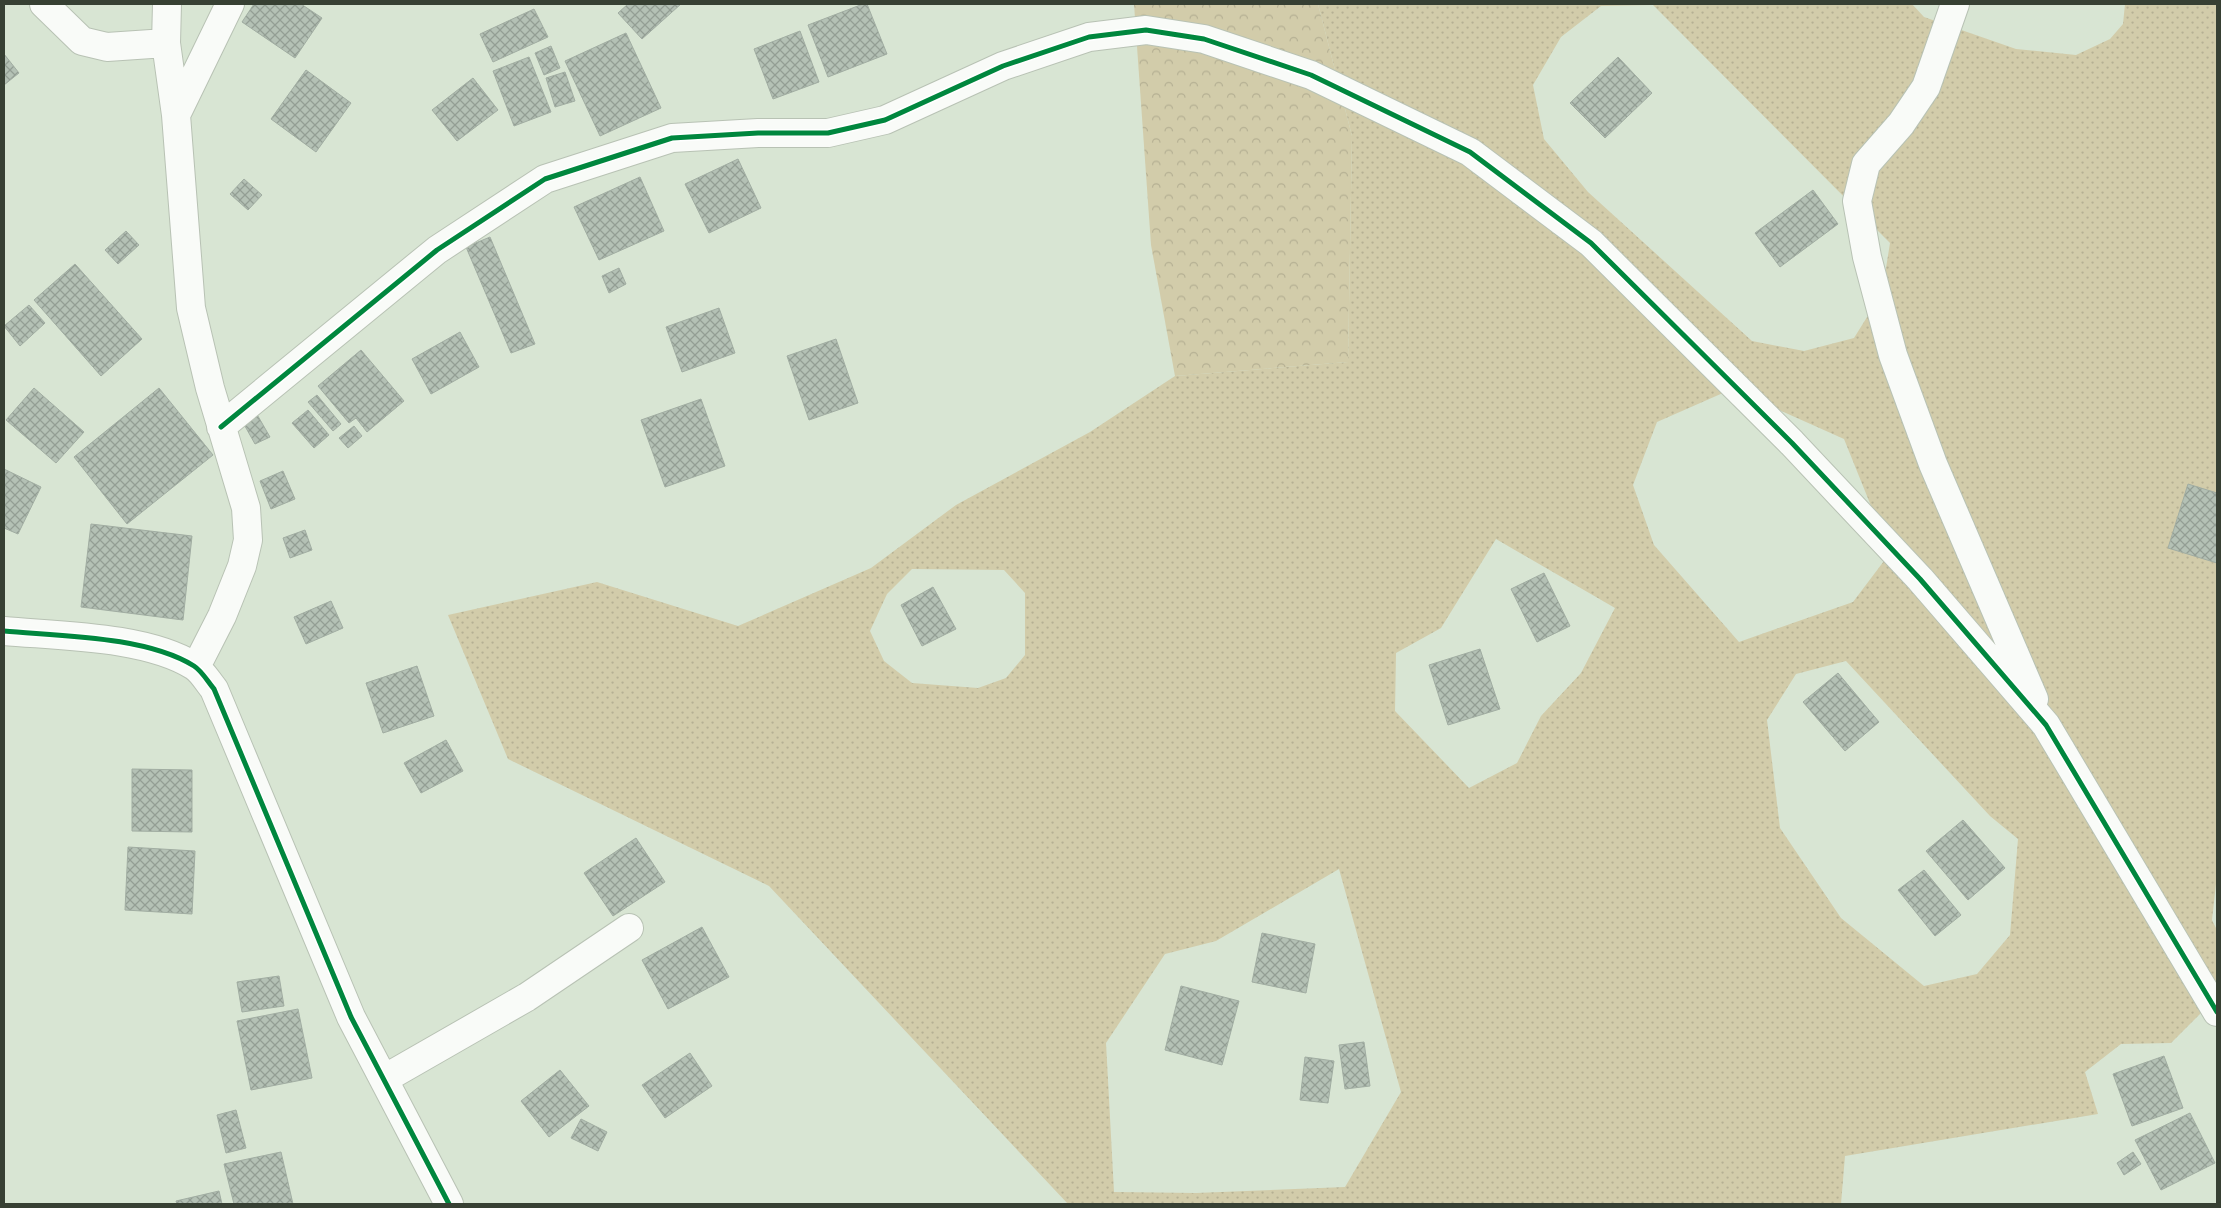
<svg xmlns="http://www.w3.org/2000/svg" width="2221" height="1208" font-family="Signika,sans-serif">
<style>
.grass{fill:url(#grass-dots);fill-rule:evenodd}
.forest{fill:url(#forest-crowns)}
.building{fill:url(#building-cross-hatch);stroke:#a1ada2}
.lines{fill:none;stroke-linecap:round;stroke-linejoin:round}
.street-casing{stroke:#b8c2b4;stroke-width:30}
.street{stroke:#f9fbf8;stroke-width:28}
.cycleway-casing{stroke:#fff;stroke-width:8}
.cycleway{stroke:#00873e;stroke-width:5}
</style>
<defs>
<pattern id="grass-dots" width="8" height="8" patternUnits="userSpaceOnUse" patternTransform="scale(1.25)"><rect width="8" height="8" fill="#d2ccaa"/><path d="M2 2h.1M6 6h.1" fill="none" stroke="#b5b093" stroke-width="1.8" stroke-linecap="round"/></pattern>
<pattern id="forest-crowns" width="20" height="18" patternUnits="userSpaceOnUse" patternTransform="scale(1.25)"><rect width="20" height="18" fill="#d2ccaa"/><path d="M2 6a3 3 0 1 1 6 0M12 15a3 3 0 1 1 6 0" fill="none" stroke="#b5b093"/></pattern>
<pattern id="building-cross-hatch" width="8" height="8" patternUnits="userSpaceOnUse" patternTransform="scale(1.25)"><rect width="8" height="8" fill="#b4c1b5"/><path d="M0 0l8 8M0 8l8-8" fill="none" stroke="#939e94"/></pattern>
</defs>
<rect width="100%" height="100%" fill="#d8e5d3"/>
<path class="grass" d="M1318 4H1912L1924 17 2016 49 2076 55 2110 39 2123 24 2125 4H2217V875L2212 920 2217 930V997L2171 1043 2121 1044 2085 1072 2098 1114 1845 1156 1841 1204H1068L769 886 508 759 448 615 597 582 738 626 871 568 956 505 1090 432 1175 376 1348 362 1352 136ZM1653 5 1890 243 1882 293 1854 338 1804 351 1752 341 1588 192 1544 139 1533 85 1561 37 1601 6ZM1732 389 1844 439 1890 553 1853 602 1739 642 1654 545 1633 485 1657 422ZM1496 539 1615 608 1581 673 1541 716 1517 763 1469 788 1395 711 1396 653 1441 628ZM912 569 1004 570 1025 593V655L1006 678 978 688 912 683 884 661 870 631 887 594ZM1846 661 1990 816 2018 839 2010 935 1977 974 1924 986 1841 918 1780 828 1767 720 1796 674ZM1339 869 1401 1092 1345 1187 1196 1193 1114 1192 1106 1043 1165 954 1216 941Z"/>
<path class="forest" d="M1134 4H1318L1352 136 1348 362 1175 376 1151 245Z"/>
<path class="building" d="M254 4H301L322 18 295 58 242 22Z
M628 4H681L642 39 618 13Z
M863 4H867L887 54 828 77 808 25Z
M534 9 548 37 493 62 480 34Z
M800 31 819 82 773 99 754 49Z
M626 33 661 108 600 136 565 61Z
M551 46 560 68 544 75 535 53Z
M4 54 19 73 4 85Z
M529 57 551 112 514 126 493 71Z
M1618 57 1652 93 1605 138 1570 103Z
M306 70 351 103 316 152 271 119Z
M565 72 575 101 555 107 546 78Z
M473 78 498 110 457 141 432 110Z
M738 159 761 208 709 233 685 184Z
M640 177 664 231 599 260 574 207Z
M244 179 262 195 248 210 230 194Z
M1813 190 1838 224 1780 267 1755 233Z
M126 231 139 245 118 264 105 250Z
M490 237 535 344 511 353 466 247Z
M75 264 142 339 101 376 34 300Z
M619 268 626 284 609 293 602 276Z
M29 305 45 323 20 346 4 326Z
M719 308 735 353 682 372 666 327Z
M460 332 479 367 431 394 412 359Z
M836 339 858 403 809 420 787 356Z
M361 350 404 401 367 432 356 418 349 423 318 386Z
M34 388 84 432 56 463 6 420Z
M159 388 213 455 127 524 74 457Z
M317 395 341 424 333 431 308 402Z
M701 399 725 466 665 487 641 420Z
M308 410 329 435 314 448 292 423Z
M255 411 270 437 255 444 241 419Z
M354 426 362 436 348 448 339 438Z
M4 469 41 487 18 534 4 528Z
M283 471 295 499 271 509 260 481Z
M2188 484 2217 493V563L2168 548Z
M91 524 192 536 183 620 81 607Z
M305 530 312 550 290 558 283 538Z
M1544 573 1570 626 1537 642 1511 589Z
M933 587 956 629 922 646 901 605Z
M331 601 343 628 306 644 294 617Z
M1480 649 1500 709 1448 725 1429 665Z
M417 666 434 716 383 733 366 683Z
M1838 673 1879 722 1845 751 1803 702Z
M446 740 463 771 421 793 404 763Z
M132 769 192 770V832L132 831Z
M1963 820 2005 868 1968 900 1926 851Z
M636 838 665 882 613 916 584 873Z
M128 847 195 851 192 914 125 910Z
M1924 870 1961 915 1935 936 1898 890Z
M702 927 729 977 668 1009 642 960Z
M1262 933 1315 944 1306 993 1252 982Z
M279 976 284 1006 242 1012 237 982Z
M1181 986 1239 1001 1222 1065 1165 1050Z
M298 1009 312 1078 251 1090 237 1021Z
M1364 1042 1370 1086 1345 1089 1339 1045Z
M690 1053 712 1086 665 1118 642 1085Z
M2164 1056 2183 1108 2132 1126 2113 1074Z
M1305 1057 1334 1061 1328 1103 1300 1100Z
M560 1070 589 1106 549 1137 521 1101Z
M236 1110 246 1148 226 1153 217 1115Z
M2190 1113 2215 1163 2161 1190 2135 1140Z
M581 1119 607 1132 598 1151 571 1138Z
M281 1152 293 1204H234L224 1164Z
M2133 1152 2141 1164 2124 1175 2117 1163Z
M219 1191 222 1204H177L176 1201Z"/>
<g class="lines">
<g class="street-casing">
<path id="street" d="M44 4 82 41 107 47 166 43
M167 4 166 43 176 115 191 308 210 388 246 508 248 540 242 566 222 616 196 667
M1955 4 1926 87 1901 124 1866 164 1857 201 1867 257 1893 355 1933 464 2034 699
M176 115 230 4
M221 427 437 250 545 179 672 138 758 133H828L885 120 1003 66 1089 37 1146 30 1204 39 1311 75 1470 152 1591 243 1792 443 1920 579 2046 725 2217 1012
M4 631C60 636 146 636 194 666 202 671 208 682 214 689L351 1017 449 1204
M384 1079 527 997 629 928"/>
</g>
<use href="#street" class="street"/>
<g class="cycleway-casing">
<path id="cycleway" d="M221 427 437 250 545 179 672 138 758 133H828L885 120 1003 66 1089 37 1146 30 1204 39 1311 75 1470 152 1591 243 1792 443 1920 579 2046 725 2217 1012
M4 631C60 636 146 636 194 666 202 671 208 682 214 689L351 1017 449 1204"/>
</g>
<use href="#cycleway" class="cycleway"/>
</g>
<rect width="2221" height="1208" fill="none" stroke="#374033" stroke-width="10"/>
</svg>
